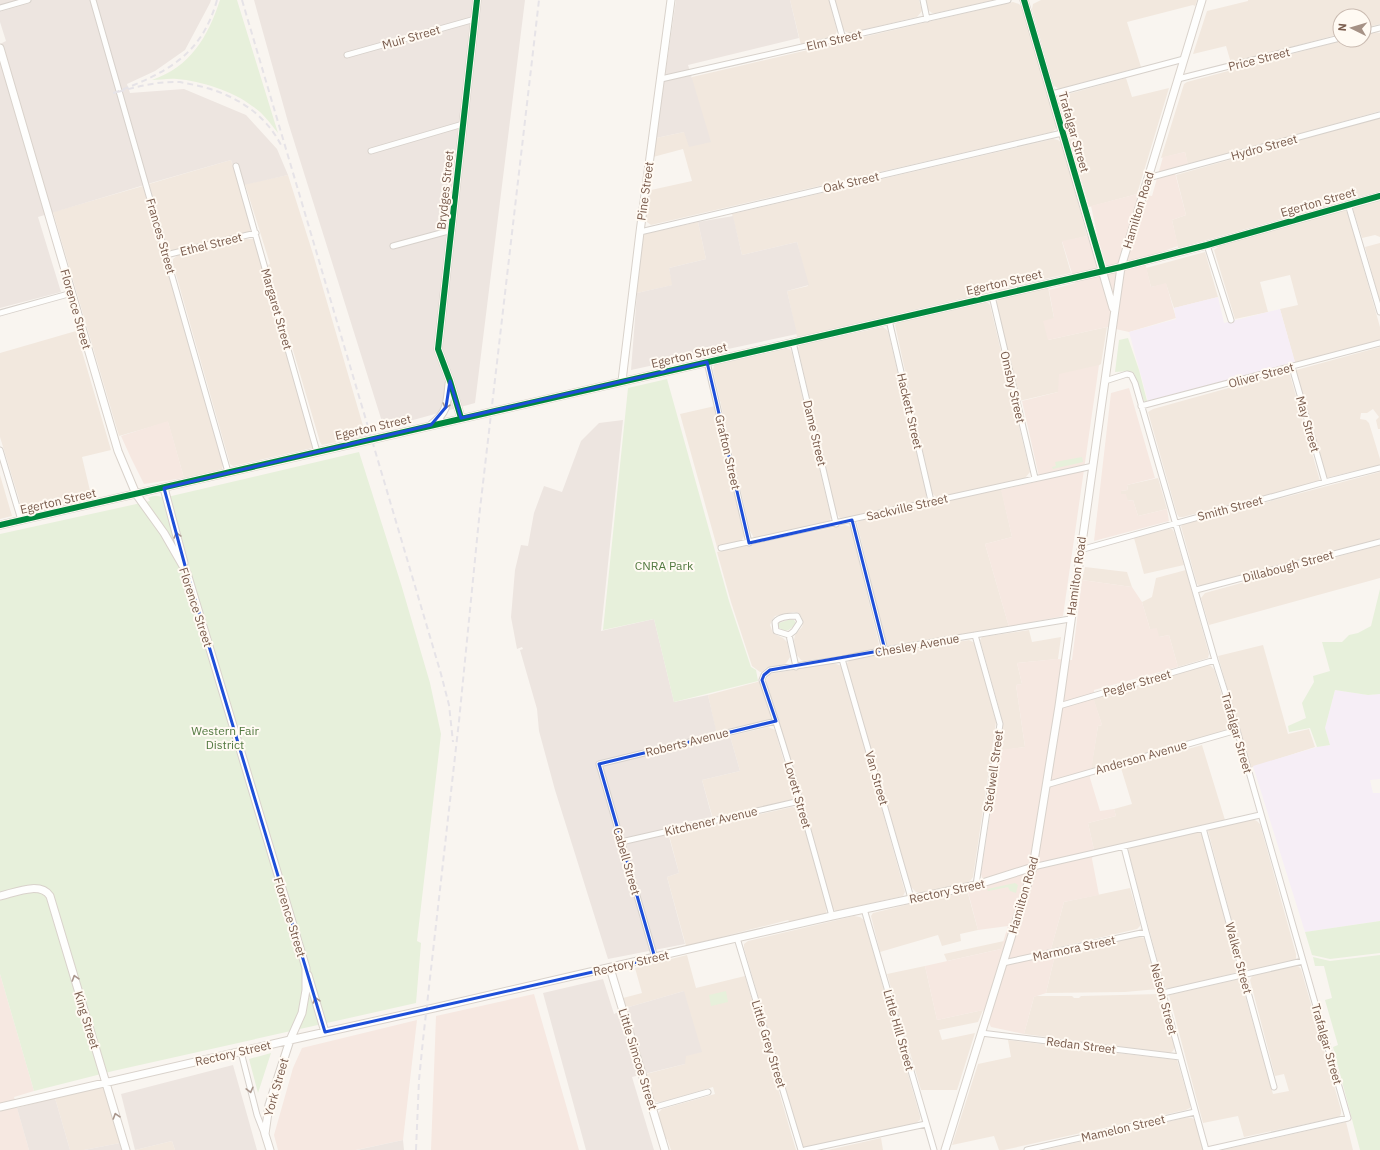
<svg xmlns="http://www.w3.org/2000/svg" width="1380" height="1150" font-family="'IBM Plex Sans',sans-serif">
<style>
.residential{fill:#f2e8de}
.commercial{fill:#f6e8e1}
.industrial{fill:#ede5e0}
.education{fill:#f6eef6}
.green{fill:#e7f0db}
.lines{fill:none;stroke-linecap:round;stroke-linejoin:round}
.street-casing{stroke:#d7d1cb;stroke-width:7}
.secondary-casing{stroke:#d9d2cb;stroke-width:9}
.street{stroke:#fefefd;stroke-width:5}
.secondary{stroke:#fefefd;stroke-width:7}
.rail{stroke:#e6e3e7;stroke-width:2;stroke-dasharray:6 4;stroke-linecap:butt}
.cycleway-casing{stroke:#fffaf3;stroke-width:8}
.cycleway{stroke:#00873e;stroke-width:6}
.oneway{stroke:#a8958b}
.marked{fill:none;stroke:#1d4ed8;stroke-width:3;stroke-linejoin:round}
.labels{text-anchor:middle;dominant-baseline:central;stroke-width:4;stroke-linejoin:round;paint-order:stroke}
.street-label{font-size:12px;fill:#7a5c4d;stroke:#fffaf3}
.park-label{font-size:12px;fill:#537a41;stroke:#fffaf3}
</style>
<rect width="100%" height="100%" fill="#f9f5f0"/>
<path class="residential" d="M790 0H829L837 31 834 37 801 45Z
M835 0H919L922 11 917 17 850 33 846 32 843 29Z
M925 0H994L936 13H932L928 10Z
M1041 0H1197L1195 6 1193 5 1127 22 1141 67 1059 89 1053 85 1032 9 1033 4Z
M1248 0H1380V24L1364 28V16H1340V34L1231 63 1226 46 1193 54 1207 11 1248 1Z
M1013 2 1019 4 1022 7 1056 125V129L1052 132 651 225 647 222 645 219 651 190 692 181 683 149 653 157 656 138 684 132 692 80V77Z
M1374 32 1380 33V111L1188 166 1185 152 1161 158 1184 84 1187 82 1344 40H1364V35Z
M1126 78 1132 97 1169 88 1137 194 1089 207 1058 103 1059 99 1061 96Z
M1380 117V191L1178 248 1172 220 1186 215 1176 175Z
M1053 139 1058 140 1062 143 1087 236 1062 242 1071 273 797 337 787 291 808 286 797 242 742 255 732 214Z
M231 160 251 226 250 231 248 233 171 251 168 249 149 184Z
M288 175 313 254 366 436 322 445 320 442 268 265 270 264 245 184Z
M143 186 223 465 222 469 184 478 168 422 119 436 53 212Z
M1380 199V237L1375 235 1362 238 1353 209 1354 206Z
M1342 209 1345 210 1348 213 1380 327V340L1295 363 1280 309 1298 305 1290 275 1260 282 1268 312 1235 319 1214 250 1222 244Z
M698 222 706 259 669 268 673 285 637 293 635 291 643 237 645 234Z
M246 239H254L313 446 312 448 233 466 230 464 173 264V259L178 255Z
M1380 243V302L1365 247Z
M1205 252 1218 297 1174 308 1166 284 1151 287 1146 268Z
M1048 287 1054 318 1048 340 1107 327 1101 364 1058 392 1019 401 997 305V301L998 299Z
M984 303H988L990 305 1030 472 1025 478 939 498 935 496 932 493 895 325 897 323Z
M883 327 888 331 926 493V498L923 501 845 519 840 518 836 513 798 348 800 345Z
M76 331 111 450 82 457 92 499 30 514 25 513 22 509 0 437V353Z
M1380 347V429H1378L1376 420 1379 417 1373 409 1367 413H1361L1360 419 1366 420 1369 423 1380 459V465L1326 478 1295 372 1296 370 1300 369Z
M785 349H790L792 353 831 517 830 521 761 538H754L750 531 713 370 714 365Z
M1287 373 1290 375 1320 481 1183 517H1179L1177 514 1148 412 1153 409 1250 382Z
M715 406 744 536 741 542 717 547 680 414Z
M1380 472V539L1204 586H1200L1197 584 1182 530 1181 526 1184 524Z
M0 475 12 516 0 519Z
M1158 478 1167 509 1138 516 1133 500 1127 501 1121 494 1120 491 1128 490 1127 485Z
M1001 488 1012 537 985 544 1009 627 888 646 886 644 857 523 859 521Z
M845 525 851 527 879 644V647L875 650 804 661 801 660 796 654 794 640 795 635 802 627 803 624 802 618 799 613 794 612 775 616 772 620 770 625 773 633 783 638 787 642 790 657 787 662 785 664 766 668 762 672H760L752 666 731 602 717 552Z
M1168 529H1172L1174 532 1184 565 1144 574 1134 538Z
M1380 545V578L1209 625 1201 598 1205 593Z
M1085 567 1127 572 1132 587 1082 580Z
M1186 570 1209 654 1208 658 1178 667 1169 635 1159 637 1150 629 1142 602 1152 597 1156 578Z
M1029 630 1032 642 1061 637 1058 659 1017 663 1022 684 1016 685 1025 747 998 751 1002 721 1001 715 980 640 982 637Z
M969 640 975 643 996 722 973 877 971 880 968 882 920 893 916 892 911 887 847 668V663L850 660Z
M1263 645 1288 734 1309 729 1315 747 1250 768 1218 656Z
M833 663 842 666 905 892 903 896 836 911 833 909 832 907 766 680 770 674Z
M1209 664 1214 669 1230 722V728L1224 732 1091 769 1098 726 1102 725 1093 698Z
M761 681 771 716 770 719 716 732 708 695Z
M768 727 775 730 794 796V799L791 801 713 819 702 780 740 771 730 736Z
M1202 745 1225 820 1094 850 1088 823 1116 816 1114 809 1132 804 1121 768Z
M792 807 796 808 799 810 827 908 826 913 822 915 790 922 788 920 686 946 667 877 679 873 669 835Z
M1252 819 1257 821 1260 824 1296 954V959L1292 961 1251 970 1247 969 1244 966 1208 831 1210 829Z
M1195 832 1200 833 1203 835 1238 971 1235 973 1171 989 1166 988 1164 985 1128 850 1130 848Z
M1130 888 1140 923V926L1137 929 1051 949 1064 902Z
M967 890 978 930 960 934 961 941 942 946 938 935 880 952 871 916 873 913Z
M854 916 860 917 864 920 920 1116V1120L916 1123 806 1148 803 1147 802 1145 744 948V944L748 941Z
M1136 937H1140L1144 938 1158 989 1125 992 1046 993 1055 955Z
M1004 941 1001 949 947 961 944 954Z
M687 955 696 988 745 976 796 1150H671L667 1139 665 1140 658 1116 659 1112 662 1109 715 1094 713 1087 662 1102H657L654 1101 646 1074 685 1064 684 991 629 1007 626 1006 623 998 642 993 635 968Z
M1297 965 1301 969 1341 1110V1114L1339 1117 1244 1137 1238 1116 1203 1123 1169 995 1239 979 1241 981 1273 1094 1289 1091 1284 1074 1275 1076 1250 980 1252 976Z
M925 966 937 1020 983 1010 978 1022 939 1030 942 1040 975 1033 957 1090H921L887 974Z
M1160 994 1175 1047 1173 1051 1170 1053 1024 1034 1034 997 1036 996H1072L1074 998H1079L1081 996Z
M1008 1040 1177 1060 1190 1104V1108L1186 1110 1004 1150H999L994 1136 952 1145 978 1064 1011 1057Z
M102 1087 105 1090 120 1143 84 1150H70L55 1098Z
M1188 1117 1192 1118 1195 1120 1203 1150H1044Z
M1346 1122 1353 1150H1223Z
M881 1138 883 1150H828Z
M172 1141 175 1150H135Z"/>
<path class="commercial" d="M1185 152 1188 164 1174 169 1186 215 1172 220 1178 246 1144 258 1151 287 1166 283 1176 318 1129 332 1107 327 1048 340 1043 321 1054 318 1049 290 1075 283 1062 241 1097 234 1091 206 1137 194 1152 196 1163 157Z
M1099 365 1063 616 1009 627 985 544 1012 537 1001 490 1040 481 1022 401 1058 392 1059 374Z
M1129 388 1155 478 1127 485 1128 490 1121 491V494H1126L1128 501 1133 500 1138 516 1167 509 1169 521 1094 541 1111 393Z
M168 421 184 478 144 484 131 458 121 436Z
M1082 580 1132 587 1142 602 1150 629 1157 628 1159 637 1169 635 1178 667 1094 690V700L1102 725 1098 726 1090 778 1100 811 1114 809 1116 816 1088 823 1094 850 1092 859 1099 895 1064 902 1051 949 1055 955 1046 993 1034 997 1024 1034 991 1027 983 1010 937 1020 925 966 1001 949 1008 926 978 930 968 892 985 888 981 874 1000 750 1025 747 1016 685 1022 684 1017 663 1056 659 1072 660Z
M0 974 34 1091 14 1097 29 1150H0Z
M534 994 579 1150H431L436 1016Z
M417 1020 403 1140 356 1150H278L274 1135 293 1068 302 1048Z"/>
<path class="industrial" d="M0 0H211L210 3 185 50 155 71 127 84 130 93 184 89 246 115 277 149 288 175 239 186 231 160 151 183 38 217 61 292 0 308V44L6 41 0 22Z
M254 0H525L475 403 384 428 288 122Z
M676 0H790L799 38 688 65 711 142 689 147 684 132 656 138Z
M733 216 742 255 797 242 809 285 787 291 797 334 631 370 637 293 672 285 669 268 706 259 698 222Z
M623 420 601 631 654 619 674 702 708 695 716 730 717 741 730 736 740 771 702 780 712 817 666 826 679 873 667 877 685 944 608 959 555 790 539 731 537 709 520 650 523 649 522 647 517 649 511 617 515 570 521 545 528 546 534 513 544 486 562 492 581 441 599 423Z
M603 979 614 1014 629 1007 684 991 702 1052 686 1056 685 1064 632 1077 654 1150H586L543 993Z
M233 1065 257 1150H175L172 1141 135 1150 121 1094Z
M55 1098 70 1150H29L17 1108Z
M403 1140 404 1150H356H357Z
M120 1143 122 1150H84Z"/>
<path class="education" d="M1218 297 1224 323 1280 309 1295 362 1148 401 1129 332 1176 319 1174 308Z
M1335 690 1368 695 1380 694V779L1370 780 1373 793H1380V921L1305 932 1253 766 1317 747 1330 745 1325 728Z"/>
<path class="green" d="M220 0H237L278 133C270 123 263 113 252 106 233 91 201 81 177 79 169 78 160 80 152 80 190 67 208 37 220 0Z
M1128 338 1139 370 1147 401H1144L1134 373 1131 371 1115 372 1119 340Z
M667 379 729 601 751 667 756 670 758 681 674 702 654 619 603 630 628 388Z
M359 452 401 584 430 683 441 734 417 941 421 943 416 1003 113 1071 34 1091 0 974V534L150 501 148 498C154 495 158 495 163 498Z
M1082 457 1083 462 1053 469 1052 467 1056 466 1055 462Z
M1380 589V694L1368 695 1335 690 1325 728 1330 745 1317 747 1310 728 1289 732 1288 726 1306 718 1302 703 1314 682 1313 676 1330 671 1322 642H1342L1349 635 1358 633 1371 626Z
M791 619 794 620 796 623C789 631 786 634 777 626L779 623Z
M1015 883 1018 885 1016 893 1010 891 1008 887 988 891 987 889Z
M1380 921V953L1330 959 1312 955 1305 932Z
M1380 955V1150H1360L1333 1047 1338 1045 1325 1000 1332 998 1324 966H1315L1313 957 1330 961Z
M726 991 728 1002 711 1006 709 995Z
M271 1053 258 1093 249 1059Z"/>
<g class="lines">
<g class="street-casing">
<path id="street" d="M93 0 228 472
M832 0 843 39
M923 0 927 19
M0 8 28 0
M1364 32 1380 28
M347 55 475 19
M661 79 1008 0
M1178 79 1340 38
M1052 94 1184 59
M371 151 463 124
M236 166 317 452
M1148 178 1380 115
M1348 204 1380 312
M640 232 1062 133
M1207 245 1231 320
M393 246 452 230
M166 255 256 233
M992 296 1035 478
M0 313 72 293
M889 320 931 501
M793 342 836 524
M707 362 749 543
M1292 367 1325 482
M1105 381 1127 374 1131 375 1135 383 1215 660 1237 730 1348 1118 1207 1150
M1141 406 1380 343
M0 450 21 520
M852 520 885 650
M721 548 1093 466
M1080 550 1325 482 1380 468
M1196 590 1380 542
M789 635 776 631 775 622C780 616 790 616 797 616L800 622 794 631 789 635 796 667
M975 635 1000 724 976 885
M842 659 911 898
M1059 706 1215 660
M1046 785 1237 730
M1203 828 1274 1087
M621 842 800 801
M1124 847 1146 932 1206 1150
M1033 867 1260 815
M864 909 934 1150
M832 916C810 837 789 758 762 680L764 675 770 670 842 659 885 650 1070 619
M737 938 801 1150
M655 958 599 764 776 721
M1003 963 1146 932
M1163 993 1303 961
M981 1033 1180 1057
M241 1052 257 1115 264 1133
M652 1108 708 1092
M805 1150 926 1124
M1027 1150 1195 1112"/>
</g>
<g class="secondary-casing">
<path id="secondary" d="M1024 0 1113 308
M0 48 118 451 136 494 164 533 187 573 306 968V990L302 1013 290 1040 269 1105 265 1134 270 1150
M622 381 640 232 671 0
M461 418 450 381 438 349 477 0
M432 424C448 412 447 402 449 384
M164 488 184 563
M0 525 1121 267 1207 245 1380 196
M0 896C14 893 40 881 50 896L126 1150
M610 968 665 1150
M308 975 325 1032
M0 1107 290 1040 434 1008 832 916 976 885 1033 867
M945 1150 1033 867 1059 706 1121 267 1202 0"/>
</g>
<use href="#street" class="street"/>
<use href="#secondary" class="secondary"/>
<path class="rail" d="M217 0C201 57 165 73 114 93 135 87 158 81 180 82 185 83 190 84 195 85 232 93 265 112 282 147
M242 0 441 674 449 705 453 742
M416 1150 419 1080 423 1040 459 721 480 509 539 0"/>
<g class="cycleway-casing">
<path id="cycleway" d="M1024 0 1103 270
M461 418 450 381 438 349 477 0
M0 525 1121 267 1207 245 1380 196"/>
</g>
<use href="#cycleway" class="cycleway"/>
</g>
<defs><path id="oneway-chevron" d="M-2-3.5L2.5 0L-2 3.5" fill="none" stroke-width="1.6" stroke-linecap="round" stroke-linejoin="round"/></defs>
<g class="oneway">
<use href="#oneway-chevron" transform="translate(446 406) rotate(107)"/>
<use href="#oneway-chevron" transform="translate(177 535) rotate(-105)"/>
<use href="#oneway-chevron" transform="translate(75 978) rotate(-107)"/>
<use href="#oneway-chevron" transform="translate(316 1000) rotate(-106)"/>
<use href="#oneway-chevron" transform="translate(250 1090) rotate(76)"/>
<use href="#oneway-chevron" transform="translate(116 1116) rotate(-107)"/>
</g>
<path class="marked" d="M707 362 749 543 852 520 885 650 770 670 764 675 762 680 776 721 599 764 655 958 325 1032 187 573 164 488 431 425 446 407 450 381 461 418Z"/>
<g class="labels">
<g class="street-label">
<text transform="translate(411 37) rotate(-16)">Muir Street</text>
<text transform="translate(834 40) rotate(-13)">Elm Street</text>
<text transform="translate(1259 59) rotate(-14)">Price Street</text>
<text transform="translate(1074 132) rotate(74)">Trafalgar Street</text>
<text transform="translate(1264 147) rotate(-15)">Hydro Street</text>
<text transform="translate(851 182) rotate(-13)">Oak Street</text>
<text transform="translate(445 190) rotate(-84)">Brydges Street</text>
<text transform="translate(645 191) rotate(-82)">Pine Street</text>
<text transform="translate(1318 202) rotate(-16)">Egerton Street</text>
<text transform="translate(1138 210) rotate(-73)">Hamilton Road</text>
<text transform="translate(161 236) rotate(74)">Frances Street</text>
<text transform="translate(211 244) rotate(-14)">Ethel Street</text>
<text transform="translate(1004 282) rotate(-13)">Egerton Street</text>
<text transform="translate(76 309) rotate(74)">Florence Street</text>
<text transform="translate(277 309) rotate(74)">Margaret Street</text>
<text transform="translate(689 355) rotate(-13)">Egerton Street</text>
<text transform="translate(1261 375) rotate(-15)">Oliver Street</text>
<text transform="translate(1013 387) rotate(77)">Omsby Street</text>
<text transform="translate(910 411) rotate(77)">Hackett Street</text>
<text transform="translate(1308 424) rotate(74)">May Street</text>
<text transform="translate(373 427) rotate(-13)">Egerton Street</text>
<text transform="translate(815 433) rotate(77)">Dame Street</text>
<text transform="translate(728 452) rotate(77)">Grafton Street</text>
<text transform="translate(58 501) rotate(-13)">Egerton Street</text>
<text transform="translate(907 507) rotate(-13)">Sackville Street</text>
<text transform="translate(1230 508) rotate(-15)">Smith Street</text>
<text transform="translate(1288 566) rotate(-15)">Dillabough Street</text>
<text transform="translate(1076 576) rotate(-82)">Hamilton Road</text>
<text transform="translate(196 607) rotate(72)">Florence Street</text>
<text transform="translate(917 645) rotate(-10)">Chesley Avenue</text>
<text transform="translate(1137 683) rotate(-16)">Pegler Street</text>
<text transform="translate(1237 733) rotate(74)">Trafalgar Street</text>
<text transform="translate(687 742) rotate(-14)">Roberts Avenue</text>
<text transform="translate(1141 757) rotate(-16)">Anderson Avenue</text>
<text transform="translate(993 771) rotate(-82)">Stedwell Street</text>
<text transform="translate(877 778) rotate(74)">Van Street</text>
<text transform="translate(798 795) rotate(74)">Lovett Street</text>
<text transform="translate(711 821) rotate(-13)">Kitchener Avenue</text>
<text transform="translate(627 861) rotate(74)">Cabell Street</text>
<text transform="translate(947 891) rotate(-12)">Rectory Street</text>
<text transform="translate(1023 895) rotate(-74)">Hamilton Road</text>
<text transform="translate(290 917) rotate(73)">Florence Street</text>
<text transform="translate(1074 948) rotate(-12)">Marmora Street</text>
<text transform="translate(1239 958) rotate(75)">Walker Street</text>
<text transform="translate(631 963) rotate(-13)">Rectory Street</text>
<text transform="translate(1164 999) rotate(75)">Nelson Street</text>
<text transform="translate(87 1020) rotate(73)">King Street</text>
<text transform="translate(899 1030) rotate(74)">Little Hill Street</text>
<text transform="translate(769 1044) rotate(73)">Little Grey Street</text>
<text transform="translate(1327 1044) rotate(74)">Trafalgar Street</text>
<text transform="translate(1081 1045) rotate(7)">Redan Street</text>
<text transform="translate(233 1053) rotate(-13)">Rectory Street</text>
<text transform="translate(638 1059) rotate(73)">Little Simcoe Street</text>
<text transform="translate(276 1087) rotate(-74)">York Street</text>
<text transform="translate(1123 1128) rotate(-13)">Mamelon Street</text>
</g>
<g class="park-label">
<text x="664" y="565">CNRA Park</text>
<text x="225" y="730">Western Fair<tspan x="225" dy="14">District</tspan></text>
</g>
</g>
<g transform="translate(1352 28) rotate(275)"><circle r="19" fill="#fffaf3" stroke="#cabbb1"/>
<path d="M0-3L7 15L0 10L-7 15Z" fill="#a69286"/>
<text y="-6" font-size="11" font-weight="bold" text-anchor="middle" fill="#7a5c4d">N</text>
</g>
</svg>
